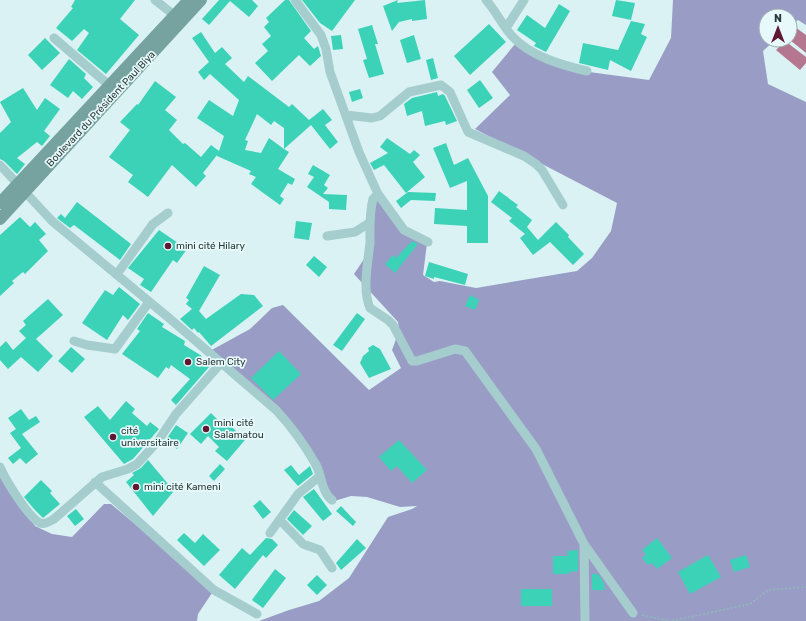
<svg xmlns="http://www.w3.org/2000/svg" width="806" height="621" font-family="Rubik,sans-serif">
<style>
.green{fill:#999dc5}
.water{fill:#b5778f}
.building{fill:#3bd2b7;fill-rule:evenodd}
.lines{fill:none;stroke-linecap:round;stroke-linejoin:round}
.path{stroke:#8fbaba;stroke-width:1.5;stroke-dasharray:2 2;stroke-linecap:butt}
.street{stroke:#a5cdce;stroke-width:9}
.secondary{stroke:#76a29f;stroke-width:12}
.poi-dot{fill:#5f1832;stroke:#e8f9fb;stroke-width:1.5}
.labels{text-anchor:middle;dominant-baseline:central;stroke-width:3.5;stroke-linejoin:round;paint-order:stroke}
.street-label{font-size:10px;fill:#273937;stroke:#e8f9fb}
.poi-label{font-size:10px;fill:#273937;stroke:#e8f9fb;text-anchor:start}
</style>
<rect width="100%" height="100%" fill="#dbf2f4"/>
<path class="green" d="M673 0H806V25L798 20 790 26V16H766V40H775L763 51 768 84 806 102V621H259L289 610 319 601 349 578 388 517 412 509 417 506 400 507 367 497 351 496 331 502 291 427 208 352 250 329 272 308 283 305 369 390 401 368 392 350 399 331 398 322 354 274 364 259 370 223 378 194 404 230 427 243 423 275 434 282 440 281 476 288 577 271 592 258 611 231 617 203 475 129 510 95 492 72 520 38 532 54 574 70 649 80 671 38Z
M0 476 35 526 52 534 72 537 104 504H111L214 590 198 614 197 621H0Z"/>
<path class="water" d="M795 27 806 35V53L790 40V32Z
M785 41 806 57V63L800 70 776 50Z"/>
<path class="building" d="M75 0H135L120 19 139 35 106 74 77 50 89 33 84 29 72 41 56 28 73 8 71 7Z
M219 0H252L258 6 249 17 230 1 209 25 202 19Z
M285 0H289L311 31 304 38 314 49 318 46 321 56 310 66 299 55 272 81 255 63 268 51 262 44 271 36 264 27 269 22 266 18Z
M302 0H355L332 31 320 23Z
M398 0 397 3 425 0 427 19 412 21V19L399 22 392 31 383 6Z
M616 0 635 3 631 20 612 16Z
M559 4 570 11 546 52 534 46 536 43 517 30 527 15 545 28Z
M631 21 645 24 641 34 647 37 631 71 610 60 608 70 579 63 583 43 618 50Z
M489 24 506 42 470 75 454 56Z
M372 25 378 44H375L384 74 369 78 363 60 367 59 358 29Z
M201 32 215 53 222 47 232 58 225 64 244 82 248 76 289 107 292 104 309 120 323 109 332 120 325 125 338 142 330 149 311 125 284 149 289 152 278 169 295 179 292 185 288 183 280 196 284 199 280 205 251 184 256 177 249 174 251 171 217 156V155L203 173 206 176 196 187 172 165 148 197 128 182 133 175 109 157 130 130 120 122 137 104 138 105 155 81 176 97 165 110 177 120 169 130 183 144 185 143 201 157 211 145 219 151 224 136 197 118 209 100 233 116 239 100 210 74 204 80 198 72 209 62 192 38ZM257 114 271 125 274 121 284 128V149L269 138 261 153 245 150 248 141 245 140Z
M341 35 343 49 333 50 331 36Z
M414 35 421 59 407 63 400 40Z
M45 38 60 53 42 70 28 55Z
M433 58 438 78 431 80 426 60Z
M69 59 86 74 84 78 93 87 82 99 73 91 68 98 50 85Z
M480 80 493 98 479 108 467 90Z
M23 88 37 110 45 98 60 109 44 131 50 136 42 146 37 142 17 158 25 164 17 174 4 161 0 159V133L11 122 0 102Z
M360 89 363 98 352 102 349 92Z
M437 92 438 96 443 94 445 96 457 121 446 125 445 121 425 126 422 111 407 116 404 104 412 98Z
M387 138 410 154 414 150 420 155 413 162 425 177 406 193 384 165 374 170 370 163 388 153 380 147Z
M446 143 454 165 468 158 488 196V243H467V226L434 224 435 208 467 210V181L450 188 433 148Z
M313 165 330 175 324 185 328 188 323 194 347 195 346 210 329 209V202L307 187 314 177 308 174Z
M499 191 518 205 516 207 532 220 527 227 538 240 556 222 569 235 568 237 584 254 573 265 550 242 533 255 520 238 525 234 509 221 512 218 491 202Z
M408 192 436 193 435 201 411 200 401 208 396 201Z
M77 202 131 244 120 260 74 225 70 228 57 218 61 214 65 218Z
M20 217 30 227 35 222 46 234 39 240 48 251 25 274 23 272 12 281 14 283 0 296V235Z
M296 221 312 223 309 240 294 238Z
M159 230 187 249 177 263 173 260 151 292 140 285 144 279 128 268Z
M412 241 418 244 395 273 385 264 393 255 396 258Z
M314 256 327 267 319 277 306 265Z
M429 262 468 274 465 285 434 277V279L425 276Z
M204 266 220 275 199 311 206 319 241 294 254 295 263 306 211 346 199 332 198 333 194 328 192 330 180 319 192 309 186 304 189 300 186 298Z
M119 287 140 304 128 320 123 315 107 340 82 323 105 290 113 295Z
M470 295 479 300 475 310 465 306Z
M48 299 63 315 36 339 53 356 38 372 21 357 8 369 0 360V347L6 341 13 350 26 338 19 331 26 325 23 321Z
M148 313 164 324 162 327 185 341 184 345 202 356 200 358 210 366 176 405 171 400 190 379 171 365 169 369 166 367 158 378 122 354 140 331 137 329Z
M357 313 365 319 342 351 333 345Z
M373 345 380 349 391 369 369 378 360 363 363 356 369 351 368 348Z
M71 347 85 359 72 373 58 361Z
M279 351 301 374 273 400 251 378Z
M126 401 135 409 132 413 147 426 150 422 159 429 133 459 124 464 84 417 98 406 110 420Z
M21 409 29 420 36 416 40 422 22 434 38 454 26 464 20 458 13 464 8 458 21 448 10 433 16 429 8 418Z
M211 413 221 423 224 419 245 440 227 461 215 451 219 447 208 436 201 444 190 434Z
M176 425 188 433 177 449 165 441Z
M399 440 427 470 412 483 397 466 391 471 379 457Z
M148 460 174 491 153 516 126 482 134 475 132 473 141 468Z
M220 464 225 469 214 481 209 476Z
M291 465 299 475 310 466 313 474 298 486 284 470Z
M41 480 52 491 50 493 60 504 43 518 34 509 24 497Z
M314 489 332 514 323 521 303 497Z
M260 500 271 512 263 519 253 506Z
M341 506 356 522 353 526 336 511Z
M76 509 84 519 75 526 67 516Z
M294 510 312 526 303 535 287 519Z
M184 533 195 543 203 534 220 550 204 566 177 540Z
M266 538 272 539 278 545 266 558 263 555 235 589 219 575 242 548 250 555Z
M657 538 672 558 657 569 652 563 648 565 642 558 646 555 642 550Z
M357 539 366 548 341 570 336 563Z
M578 550V571L569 572V574H553V556H568L567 551Z
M708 555 721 577 690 594 678 572Z
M746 555 750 567 734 572 730 560Z
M275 569 286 578 263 608 252 600Z
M592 574H598L604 583 605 590H592Z
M317 575 327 585 317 595 307 585Z
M521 589H552V606H521Z"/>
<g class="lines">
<path class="path" d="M642 615 670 621
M672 621 750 604 768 590 806 587"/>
<path class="street" d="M155 0 179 19
M295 0 321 35 326 49 330 72 359 152 378 194 404 230 428 242
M486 0C496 11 502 25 512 36 530 56 561 65 587 71
M506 28 524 0
M54 38 110 86
M346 115 372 118 380 116 409 92 441 85 450 92 468 132 524 156 536 164 542 170 563 205
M0 165 52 221 169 318 276 410C291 426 304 444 315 463 322 474 321 492 332 500
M378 194 373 199C369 213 370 228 370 243 368 261 362 290 370 308L388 320 393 325 412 361H417L455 349 465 351 536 449 584 544 633 613
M327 236 355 232 369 223
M117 274 153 224 168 213
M74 341 87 345 115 349 149 302
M0 467C5 479 28 517 40 523 45 525 50 521 54 519L102 477 128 469 137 464 158 441 176 414 221 363
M95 482 214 590 257 614
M280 520 303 544 320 550 332 568
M270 533 298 494 320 476
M584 544 585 621"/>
<path class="secondary" d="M0 203 189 0
M0 219 201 0"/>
</g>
<g class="poi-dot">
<circle cx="168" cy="246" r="4"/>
<circle cx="188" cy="362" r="4"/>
<circle cx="206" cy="429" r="4"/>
<circle cx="113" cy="437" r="4"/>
<circle cx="136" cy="487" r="4"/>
</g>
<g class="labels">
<g class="street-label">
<text transform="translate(101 109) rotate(-47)">Boulevard du Président Paul Biya</text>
</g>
<g class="poi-label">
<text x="176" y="246">mini cité Hilary</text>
<text x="196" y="362">Salem City</text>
<text x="214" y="423">mini cité<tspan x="214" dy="12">Salamatou</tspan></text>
<text x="121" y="431">cité<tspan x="121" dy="12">universitaire</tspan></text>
<text x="144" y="487">mini cité Kameni</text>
</g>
</g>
<g transform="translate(778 28)"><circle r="19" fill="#e8f9fb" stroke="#9bacad"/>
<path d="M0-3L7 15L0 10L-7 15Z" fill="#5f1832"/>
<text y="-6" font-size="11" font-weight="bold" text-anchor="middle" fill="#273937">N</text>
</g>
</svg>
